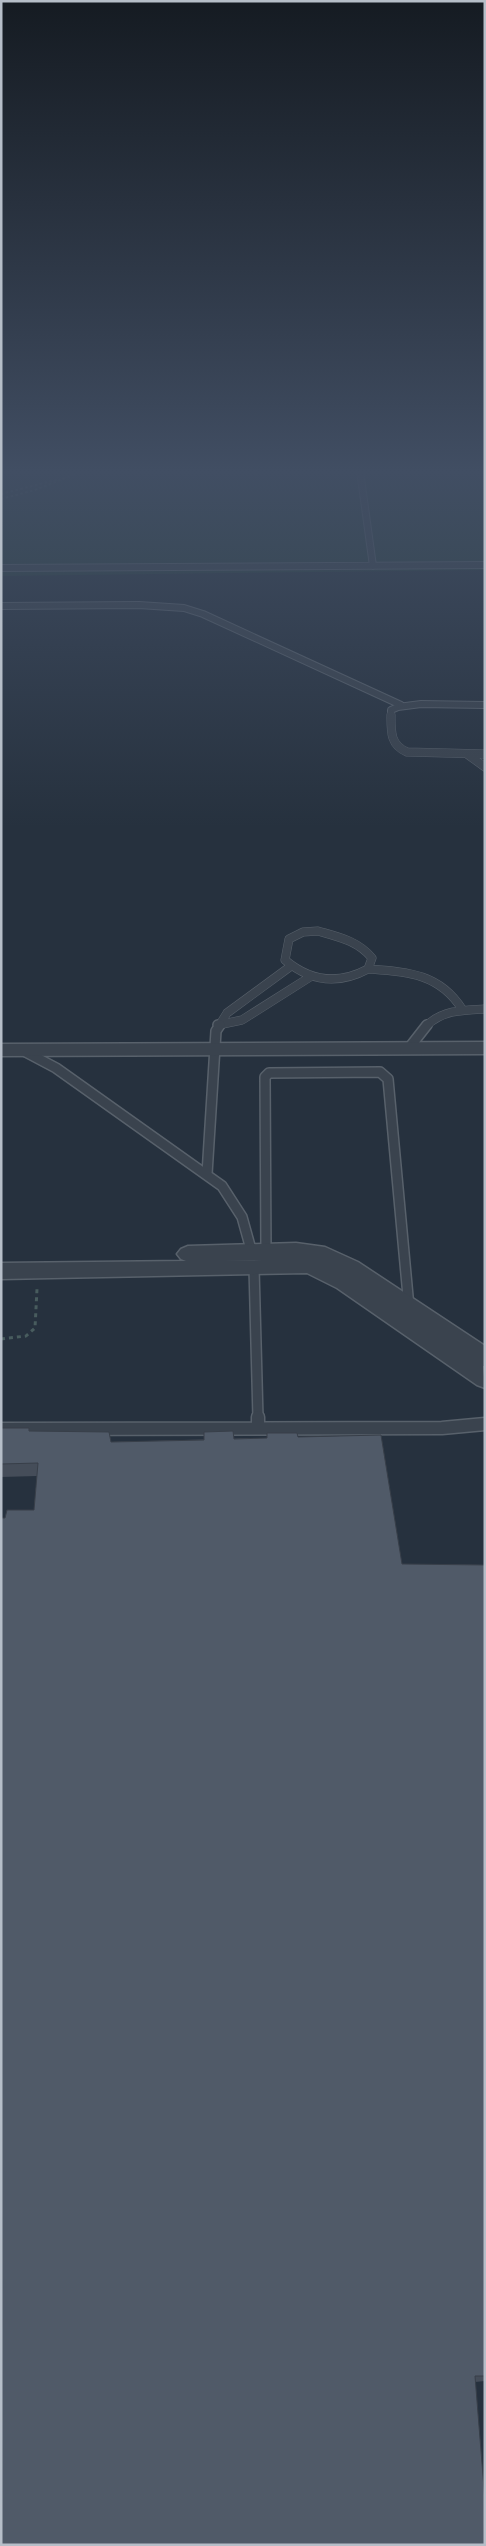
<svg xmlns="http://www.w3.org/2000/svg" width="486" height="2546" font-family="'Nunito Sans',sans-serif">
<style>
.green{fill:#293f40}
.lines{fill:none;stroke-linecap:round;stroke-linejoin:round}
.lane-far3-casing{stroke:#58616b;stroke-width:8}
.lane-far2-casing{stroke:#58616b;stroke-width:9}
.lane-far1-casing{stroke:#58616b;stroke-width:12}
.lane-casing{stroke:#58616b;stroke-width:15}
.street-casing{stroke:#58616b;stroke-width:3}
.path-far1{stroke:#485c5e;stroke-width:2;stroke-dasharray:2.5 2.5;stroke-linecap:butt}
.path{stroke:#485c5e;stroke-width:3;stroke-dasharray:4 4;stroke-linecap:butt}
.lane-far3{stroke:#3a434e;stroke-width:6}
.lane-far2{stroke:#3a434e;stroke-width:8}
.lane-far1{stroke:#3a434e;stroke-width:9}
.lane{stroke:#3a434e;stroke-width:12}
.street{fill:#3a434e;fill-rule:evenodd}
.wall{fill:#454d59}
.building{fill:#505a68;stroke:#383f49}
</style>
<rect width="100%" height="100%" fill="#26313e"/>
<path class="green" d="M1 471H485V570L1 576Z"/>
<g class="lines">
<g class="lane-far3-casing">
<path id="lane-far3" d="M360 471 373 566
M1 568 485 565
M1 606 139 605 184 608 203 614 401 705
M391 716V710L398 707 421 704 485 705"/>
</g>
<g class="lane-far2-casing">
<path id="lane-far2" d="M391 715C391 731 390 745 407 752L485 754
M467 754 485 767
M318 931C339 937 358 941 372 958L368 969C338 985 311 982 285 960L289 939 303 932Z
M368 969C407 972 439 973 462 1009
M218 1025 242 1020 310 977
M219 1026 227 1013 291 966
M426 1026C443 1010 463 1010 485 1009"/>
</g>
<g class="lane-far1-casing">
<path id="lane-far1" d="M218 1025H220
M409 1048 427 1025
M22 1050 56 1068 222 1186 242 1217 252 1253
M207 1174 216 1031 220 1025
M266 1252 265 1077 269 1073 380 1072 388 1079 409 1307
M254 1268 258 1418"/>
</g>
<g class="lane-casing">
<path id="lane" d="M258 1417V1428
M1 1429 442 1428 485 1424"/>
</g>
<g class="street-casing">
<path id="street" d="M485 1042V1054L1 1056V1044Z
M296 1243 325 1247 358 1262 485 1346V1366H483L485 1388 477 1385 337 1288 307 1273 1 1279V1263L186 1261 181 1259 177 1254 181 1249 188 1246ZM254 1260 222 1261 262 1260Z"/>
</g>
<path class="path-far1" d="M1 494 59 479
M1 499 35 490 83 471"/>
<path class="path" d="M1 1339 26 1336 35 1328 37 1289"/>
<use href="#lane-far3" class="lane-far3"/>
<use href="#lane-far2" class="lane-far2"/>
<use href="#lane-far1" class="lane-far1"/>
<use href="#lane" class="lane"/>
<use href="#street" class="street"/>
</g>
<path class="wall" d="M1 1428H29L30 1431 111 1442 298 1437 402 1564 485 1565V2381L475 2382 5 1518 34 1510 37 1476 1 1477Z"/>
<path class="building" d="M1 1428H29V1431L109 1432 111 1442 204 1440V1432L233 1431 234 1439 267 1438V1433H297L298 1437 381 1435 402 1564 485 1565V2376H475L485 2501V2545H1V1518H5L7 1510H34L38 1463 1 1464Z"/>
<linearGradient id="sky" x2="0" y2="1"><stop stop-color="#151b22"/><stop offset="0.57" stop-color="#414e63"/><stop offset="1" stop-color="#414e63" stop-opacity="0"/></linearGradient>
<rect width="486" height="827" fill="url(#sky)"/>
<rect width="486" height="2546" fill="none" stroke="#b6bec8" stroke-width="5"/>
</svg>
